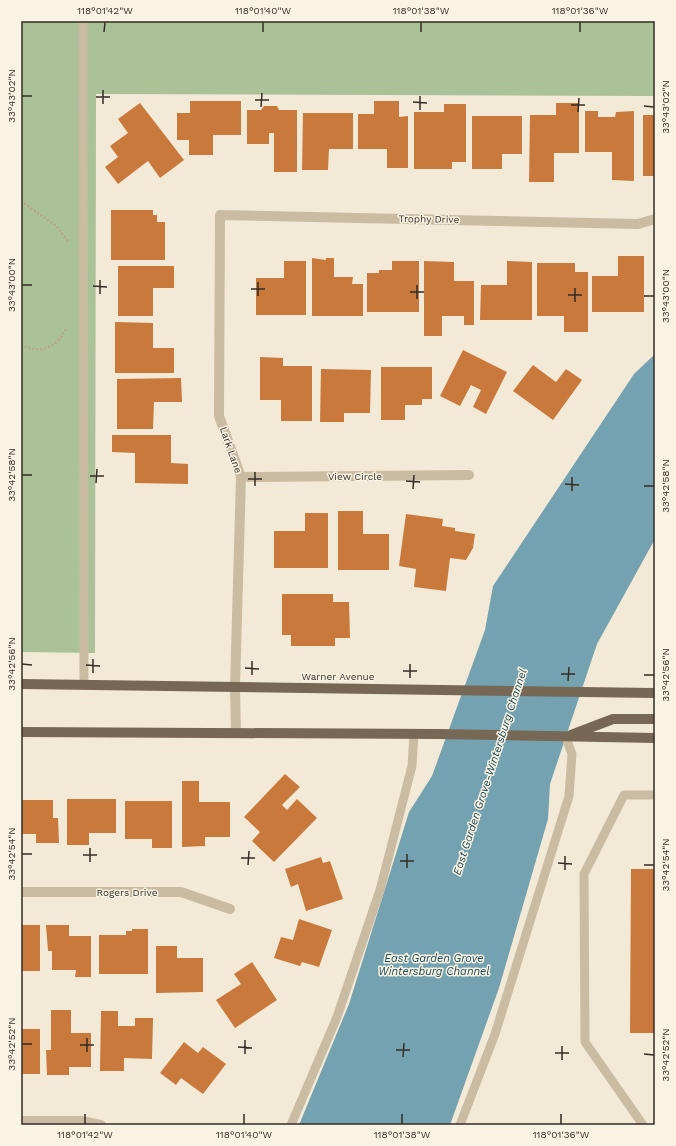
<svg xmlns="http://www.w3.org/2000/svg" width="676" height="1146" font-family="'Work Sans',sans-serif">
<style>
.green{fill:#abc197}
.water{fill:#75a2b0}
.building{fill:#ca793c}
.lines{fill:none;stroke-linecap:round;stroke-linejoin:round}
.path{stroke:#b6a68d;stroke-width:2.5;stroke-dasharray:2 2;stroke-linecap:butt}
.service{stroke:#cabca3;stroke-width:9}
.minor{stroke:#cabca3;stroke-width:10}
.primary{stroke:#776755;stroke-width:10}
.ticks{fill:none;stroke:#342d25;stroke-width:1.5}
.labels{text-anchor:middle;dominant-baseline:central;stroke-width:3;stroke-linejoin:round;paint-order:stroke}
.street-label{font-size:10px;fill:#342d25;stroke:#f9f3e3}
.water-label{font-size:11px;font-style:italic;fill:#1a4757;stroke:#f9f3e3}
.neatline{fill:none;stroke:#342d25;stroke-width:1.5}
.ticks-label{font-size:10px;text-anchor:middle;fill:#342d25}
</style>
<rect width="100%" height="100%" fill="#f2ead7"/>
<path class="green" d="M21 21H655V96L96 94 95 653 21 652Z"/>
<path class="water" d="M655 354V539L597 644 550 784 548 819 499 988 450 1125H299L349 1004 409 812 432 776 485 630 493 586 634 374Z"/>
<path class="building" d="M190 101H241V135H213V155H189V140H177V113H190Z
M374 101H399V117L408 116V168H387V149H358V114H374Z
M140 103 184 160 160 178 148 161 118 184 105 167 118 157 110 146 128 133 118 119Z
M556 103H579V153H554V182H529L530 115H556Z
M444 104H466V162H452V169H414V112H444Z
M264 106H277L279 110H297V172H274V133H269V144H247V110H261Z
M585 111H598V117H615L616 112 634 111V181L612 180V152H585Z
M303 113H353V149H329L328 170H302Z
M643 115H655V176H643Z
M472 116H522V154H502V169H472Z
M111 210H153V215H157V222H165V260H111Z
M618 256H644V312H592V276H618Z
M312 258 326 260V258H334V277H353L352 284H363V316H312Z
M284 261H306V315H256V278H284Z
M392 261H419V312H367V273H379V270H392Z
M424 261 454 262V281H474V325H464V316H442V336H424Z
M507 261 532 262V320H480L481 285H507Z
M537 263H575V272H588V332H564V316H537Z
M118 266H174V288H153V316H118Z
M115 322 153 323V348H174V373H115Z
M463 350 507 372 486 414 473 407 481 390 471 385 460 406 440 396Z
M260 357 283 358V366H312V421H281V400H260Z
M533 365 556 382 566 369 582 380 553 420 513 391Z
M381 367H432V399H422V405H405V420H381Z
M321 369 371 370 370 413H344V422H320Z
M181 378 182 402H154L153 429H117V379Z
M112 435H171V463L188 464V484L135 483V453L112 452Z
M338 511H363V534H389V570H338Z
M305 513H328V568H274V531H305Z
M406 514 443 519 442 526 455 528V531L475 534 473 548 466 560 450 558 446 591 414 587 416 569 399 566Z
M282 594H333V602H349L350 638H335V646H291V635H282Z
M285 774 300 787 282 805 287 810 297 799 317 818 274 862 252 841 260 832 244 817Z
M182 781H199V802H230V837H205V846L182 847Z
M67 799H116V833H89V845H67Z
M21 800H53V818H58L59 843H36V834H21Z
M125 801H172V848H152V839H125Z
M321 857 323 863 330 861 343 899 306 911 298 884 291 887 285 869Z
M631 869H655V1033H630Z
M299 919 332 930 319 967 302 962 300 966 274 958 281 937 293 940Z
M21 925H40V971H21Z
M46 925H69V936H91V977H75L76 970H52V951H48Z
M132 929H148V974H99V935H126V931H132Z
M156 946H177V958H203V992L156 993Z
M252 962 277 1000 235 1028 216 1000 241 984 234 974Z
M51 1010H71V1033H91V1067H69V1075H47L46 1050H51Z
M101 1011H118V1026H135V1018H153L152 1059 124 1058V1071H100Z
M21 1029H40V1074H21Z
M184 1042 198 1053 203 1047 226 1064 203 1094 181 1078 176 1085 160 1073Z"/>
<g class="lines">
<path class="path" d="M21 201 55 225 68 241
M21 345C41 355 58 347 67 327"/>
<path class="service" d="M83 21 84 685
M291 1125 337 1017 380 890 412 766 414 734
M460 1125 495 1034 569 796 572 754 566 738
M643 1125 585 1042 584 874 624 795H655"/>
<path class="minor" d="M241 477 469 475
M236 733 235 687 241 477 219 416 220 215 638 224 655 219
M21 892H181L230 909
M21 1121H81L101 1125"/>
<path class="primary" d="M21 684 655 693
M21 732 438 734 655 738
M571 735 613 719H655"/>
</g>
<path class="ticks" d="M104 32 105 22M263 32V22M421 32V22M580 32V22M22 96H32M96 97H110M255 100H269M413 102 427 103M103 104V90M571 105H585M644 106 654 107M261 107 262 93M420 110V96M578 112 579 98M22 285H32M93 286 107 287M251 289H265M410 292H424M100 294V280M568 295H582M258 296V282M644 296H654M417 299V285M575 302V288M22 475H32M90 476H104M248 479H262M406 481 420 482M96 483 97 469M565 484 579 485M255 486V472M644 486H654M413 489 414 475M572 491V477M22 664 32 665M86 665 100 666M245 668 259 669M403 671H417M93 673V659M561 674H575M252 675V661M644 675H654M410 678V664M568 681 569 667M22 854H32M83 855H97M241 858H255M400 861H414M90 862V848M558 863 572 864M248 865 249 851M644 865H654M407 868V854M565 870V856M22 1044H32M80 1045H94M238 1047 252 1048M396 1050H410M87 1052V1038M555 1053H569M245 1054V1040M644 1054 654 1055M403 1057 404 1043M562 1060V1046M85 1124V1114M244 1124V1114M402 1124V1114M561 1124V1114"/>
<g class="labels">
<g class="street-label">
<text transform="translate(429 219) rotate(1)">Trophy Drive</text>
<text transform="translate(231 450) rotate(71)">Lark Lane</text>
<text x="355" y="476">View Circle</text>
<text x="338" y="676">Warner Avenue</text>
<text x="127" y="892">Rogers Drive</text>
</g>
<g class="water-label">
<text transform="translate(490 772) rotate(-72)">East Garden Grove-Wintersburg Channel</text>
<text x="434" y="958">East Garden Grove<tspan x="434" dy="13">Wintersburg Channel</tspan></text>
</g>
</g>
<rect width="676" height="1146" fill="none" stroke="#f9f3e3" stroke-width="44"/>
<rect x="22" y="22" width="632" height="1102" class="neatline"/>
<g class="ticks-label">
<text x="105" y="14">118°01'42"W</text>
<text x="263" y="14">118°01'40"W</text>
<text x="421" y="14">118°01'38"W</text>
<text x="580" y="14">118°01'36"W</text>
<text transform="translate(11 96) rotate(-90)" y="4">33°43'02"N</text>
<text transform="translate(665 107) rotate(-90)" y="4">33°43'02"N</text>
<text transform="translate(11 285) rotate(-90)" y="4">33°43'00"N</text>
<text transform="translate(665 296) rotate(-90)" y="4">33°43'00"N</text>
<text transform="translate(11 475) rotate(-90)" y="4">33°42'58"N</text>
<text transform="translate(665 486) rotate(-90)" y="4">33°42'58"N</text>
<text transform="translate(11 664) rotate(-90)" y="4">33°42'56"N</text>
<text transform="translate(665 675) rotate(-90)" y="4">33°42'56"N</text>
<text transform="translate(11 854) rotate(-90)" y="4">33°42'54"N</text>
<text transform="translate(665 865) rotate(-90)" y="4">33°42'54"N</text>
<text transform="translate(11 1044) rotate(-90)" y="4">33°42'52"N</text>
<text transform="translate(665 1055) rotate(-90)" y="4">33°42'52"N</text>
<text x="85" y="1138">118°01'42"W</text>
<text x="244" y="1138">118°01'40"W</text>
<text x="402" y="1138">118°01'38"W</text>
<text x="561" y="1138">118°01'36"W</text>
</g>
</svg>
